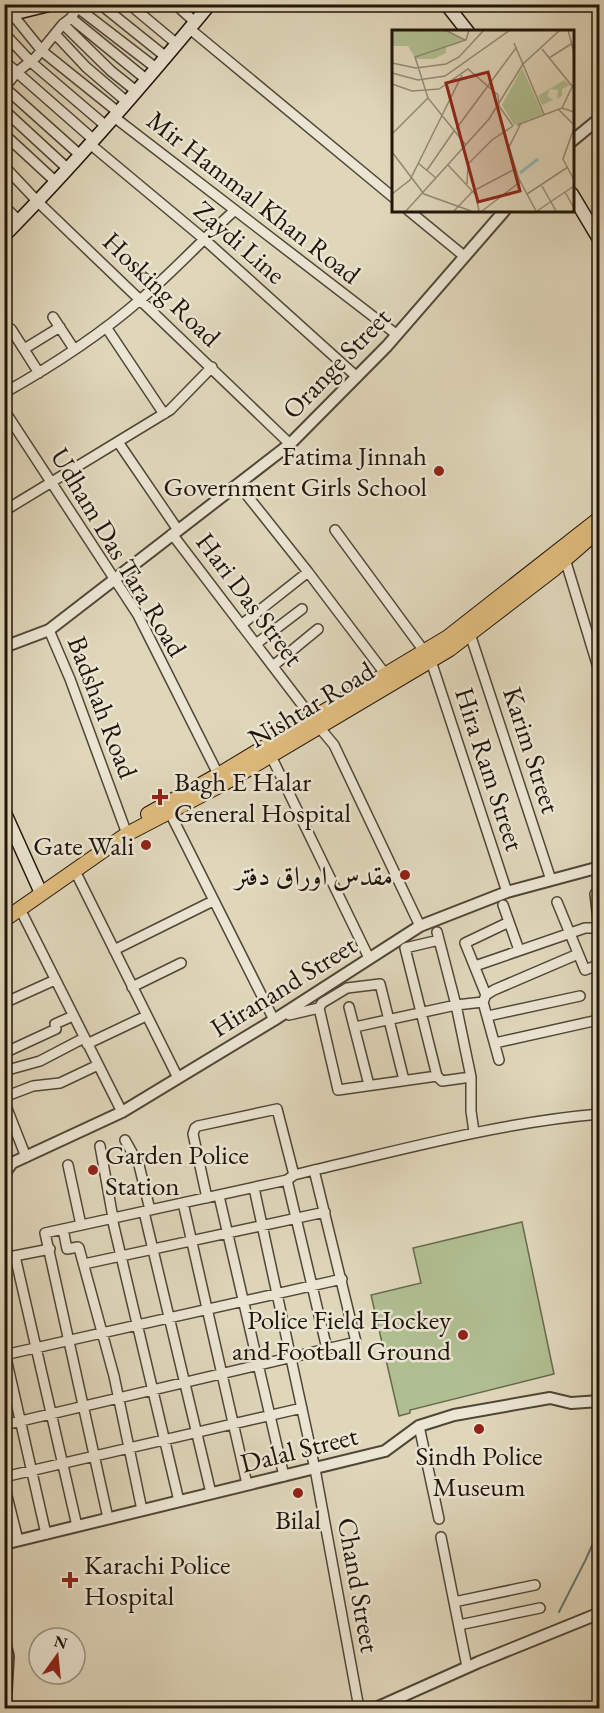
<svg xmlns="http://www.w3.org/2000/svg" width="604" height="1713" font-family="'EB Garamond',Amiri,serif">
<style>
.green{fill:#b0bf92;stroke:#686a4e;stroke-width:1.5}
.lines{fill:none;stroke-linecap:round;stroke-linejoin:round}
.stream{stroke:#66776f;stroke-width:2}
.minor-casing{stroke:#504637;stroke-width:12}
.tertiary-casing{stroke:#504637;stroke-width:14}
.secondary-casing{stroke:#20150b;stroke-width:15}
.primary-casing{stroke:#20150b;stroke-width:16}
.minor{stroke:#ebe5d3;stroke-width:9}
.tertiary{stroke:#ebe5d3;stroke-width:10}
.secondary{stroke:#ebe5d3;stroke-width:12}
.primary{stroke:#e0bc7e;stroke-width:14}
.poi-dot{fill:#8f2418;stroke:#ebe5d3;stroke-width:2}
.labels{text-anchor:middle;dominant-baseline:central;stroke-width:5;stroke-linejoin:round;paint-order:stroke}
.street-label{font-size:27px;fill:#20150b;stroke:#ebe5d3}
.poi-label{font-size:27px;fill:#20150b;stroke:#ebe5d3;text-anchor:end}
.inset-river{fill:none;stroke:#94b9b2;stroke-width:3}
.inset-road{fill:none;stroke:#938975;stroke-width:1.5}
.view{fill:#8f2418;fill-opacity:0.15;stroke:#8f2418;stroke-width:3}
.inset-edge{fill:none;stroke:#20150b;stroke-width:3}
</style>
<rect width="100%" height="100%" fill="#e0d7bb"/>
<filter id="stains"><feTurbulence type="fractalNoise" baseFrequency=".00333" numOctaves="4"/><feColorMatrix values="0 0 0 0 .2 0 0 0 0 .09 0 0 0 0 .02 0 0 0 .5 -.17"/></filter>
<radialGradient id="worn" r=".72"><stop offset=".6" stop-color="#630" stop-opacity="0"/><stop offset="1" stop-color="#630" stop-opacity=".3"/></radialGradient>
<path class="green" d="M522 1222 554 1374 410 1410V1413L399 1416 371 1295 421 1283 413 1248Z"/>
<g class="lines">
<path class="stream" d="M559 1612 585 1561 600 1528"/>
<g class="minor-casing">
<path id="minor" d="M100 4 166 57
M129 4 177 44
M175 4 195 22
M78 8 156 68
M12 14 42 51 118 112
M71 18 147 80
M63 24 111 71 136 91
M190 29 394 198
M4 33 31 62 106 126
M55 34 86 67 127 102
M4 61 94 140
M4 87 80 155
M4 88 17 72 36 57 63 24 71 18 79 4
M4 110 68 169
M114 117 396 334
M4 134 56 182
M90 144 204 239 357 377
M4 166 38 202 290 444
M4 206 19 221
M408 210 464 256
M53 317 74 349
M106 327 164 414
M11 329 39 373
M24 349 60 327
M4 393C52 366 100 335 141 299 174 271 203 239 235 210
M4 410 138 615 221 780
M118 442 178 530
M238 484 308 572 386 675
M4 511 170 410 212 367
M335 530 424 651
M172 534 313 719
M565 559 600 674
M241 625 308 572
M49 630 70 679 127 834
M470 634 551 880
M256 644 302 609
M431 661 507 892
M273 666 318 629
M319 727 334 745 420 926
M271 756 369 958
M170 813 274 1020
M75 871 178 1078
M557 902 585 970 600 964
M503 905 519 950
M20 909 122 1112
M599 928 595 894 600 893
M437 932 456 1005 471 1077V1111L474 1132
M114 950 213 901
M475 966 585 928H600
M132 987 181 963
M486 995 465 943 509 922
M483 1002 486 995 494 990 578 954
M4 1003 55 980
M349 1007 369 1085
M319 1008 338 1090 437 1076 442 1081 471 1077
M289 1015 319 1008 322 1003 347 988 380 984 404 1080
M488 1016 580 996
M355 1027 456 1005 483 1002 499 1060
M495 1043 598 1020
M87 1044 146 1016
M4 1053 56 1029 55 1024 73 1016
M4 1071 40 1061 84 1038
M437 1076 405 948 439 940
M4 1097 33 1086 60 1083 98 1065
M4 1101 26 1157
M125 1140 139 1165 150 1210
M100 1146 113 1218
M68 1165 81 1225
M287 1180 327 1349
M254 1188 315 1469 359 1708
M219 1196 284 1476
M207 1198 193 1134 195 1128 198 1126 277 1109 294 1175
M183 1203 247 1484
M144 1212 211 1493
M112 1218 179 1501
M63 1229 67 1249 78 1247 79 1248 114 1376 142 1510
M15 1256 77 1526
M4 1258 50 1249
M84 1264 325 1212
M4 1349 46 1534
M4 1355 342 1279
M4 1425 356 1342 314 1170
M419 1426 439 1519
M4 1477 302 1408
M4 1484 18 1540
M108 1518 45 1233 287 1180 294 1175 314 1170C409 1148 503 1122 600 1114
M441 1537 467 1667
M454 1602 535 1585
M459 1625 540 1608"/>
</g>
<g class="tertiary-casing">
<path id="tertiary" d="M572 141 600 118
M4 647 49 630 290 444 387 346 505 210
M4 1174 12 1163 122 1112 274 1020 420 926 507 892 600 867
M4 1544 385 1451 419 1426 454 1415 550 1398 571 1403 600 1401
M4 1640 8 1656 5 1708
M376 1708 479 1662 600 1613"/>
</g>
<g class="secondary-casing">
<path id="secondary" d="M446 4 468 32
M4 16 53 4
M572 194 600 241
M4 236C77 162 144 84 210 4
M4 811 41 893"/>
</g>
<g class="primary-casing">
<path id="primary" d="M148 814 218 775 448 637 600 518
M4 920 127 834 223 784 450 649 553 570 600 529"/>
</g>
<use href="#minor" class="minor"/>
<use href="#tertiary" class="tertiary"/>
<use href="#secondary" class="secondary"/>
<use href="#primary" class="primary"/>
</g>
<g class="poi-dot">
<circle cx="439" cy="471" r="6"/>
<path d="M157 788h6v6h6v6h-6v6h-6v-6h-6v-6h6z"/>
<circle cx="146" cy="845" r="6"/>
<circle cx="405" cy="875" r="6"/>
<circle cx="93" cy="1170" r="6"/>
<circle cx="463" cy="1335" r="6"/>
<circle cx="479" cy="1429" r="6"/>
<circle cx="298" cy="1493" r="6"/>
<path d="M67 1571h6v6h6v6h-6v6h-6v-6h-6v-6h6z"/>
</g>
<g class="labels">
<g class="street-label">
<text transform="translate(254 197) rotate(38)">Mir Hammal Khan Road</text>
<text transform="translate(240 242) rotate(41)">Zaydi Line</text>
<text transform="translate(162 289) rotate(44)">Hosking Road</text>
<text transform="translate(336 363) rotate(-46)">Orange Street</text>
<text transform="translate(119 552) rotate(59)">Udham Das Tara Road</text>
<text transform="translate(250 599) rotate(53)">Hari Das Street</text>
<text transform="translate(311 704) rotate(-31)">Nishtar Road</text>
<text transform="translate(103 707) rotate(69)">Badshah Road</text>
<text transform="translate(532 750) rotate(72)">Karim Street</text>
<text transform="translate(490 769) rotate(72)">Hira Ram Street</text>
<text transform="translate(283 986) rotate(-32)">Hiranand Street</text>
<text transform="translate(299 1449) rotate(-14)">Dalal Street</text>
<text transform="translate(359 1585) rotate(80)">Chand Street</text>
</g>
<g class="poi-label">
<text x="427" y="455">Fatima Jinnah<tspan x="427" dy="31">Government Girls School</tspan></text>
<text x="174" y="781" text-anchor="start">Bagh E Halar<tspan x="174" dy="31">General Hospital</tspan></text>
<text x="134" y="845">Gate Wali</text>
<text x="393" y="875">مقدس اوراق دفتر</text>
<text x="105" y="1154" text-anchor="start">Garden Police<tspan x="105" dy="31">Station</tspan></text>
<text x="451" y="1319">Police Field Hockey<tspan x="451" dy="31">and Football Ground</tspan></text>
<text x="479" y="1455" text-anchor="middle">Sindh Police<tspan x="479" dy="31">Museum</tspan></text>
<text x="298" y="1519" text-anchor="middle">Bilal</text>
<text x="84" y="1564" text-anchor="start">Karachi Police<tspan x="84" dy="31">Hospital</tspan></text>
</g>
</g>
<g transform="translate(392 30)">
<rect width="182" height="182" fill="#e0d7bb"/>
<path d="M0 0H52L73 10 54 17V23L42 29H24L16 16H0ZM130 38 151 84 122 95 110 75ZM172 50 178 55 170 59V66L165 69 166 60 158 59 155 66 161 70 150 75 146 66Z" fill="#b0bf92"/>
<path class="inset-river" d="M128 143 146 129"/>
<path class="inset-road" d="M53 0 73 10M176 0 182 23M122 13 152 84M150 19 180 56M157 28 179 14M0 33 24 38 54 34 67 27 92 0M0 43 26 50 53 46 118 0M0 54 20 61 47 59 76 39 106 65 107 76 121 96M170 78 181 55M167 80 181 94M129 93 117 117 127 149 144 181M125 95 170 78 182 82M182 98 171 129 182 150M64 99 124 18M0 104 36 68M73 114 36 68 23 27 74 10 77 0M0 122 32 164 79 181M26 133 44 148M56 135 84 165 87 181M35 140 62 101M75 154 76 134 100 110 121 96M150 156 164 181M173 162 182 178M0 164 18 150 70 45M135 164 176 137M14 181 97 89 131 34 168 0M62 181 81 161 123 139M90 181 128 152M145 181 182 156"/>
<path class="view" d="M96 42 128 161 86 172 54 53Z"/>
<rect width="182" height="182" class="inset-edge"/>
</g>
<rect width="604" height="1713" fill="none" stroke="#e0d7bb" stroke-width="24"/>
<rect x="6" y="6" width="592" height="1701" fill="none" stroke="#20150b" stroke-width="3"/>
<rect x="12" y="12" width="580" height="1689" fill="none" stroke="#20150b" stroke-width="1.5"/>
<g transform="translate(57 1656) rotate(15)"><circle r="28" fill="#ebe5d3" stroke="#9a9283" stroke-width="1.5"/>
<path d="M0-4.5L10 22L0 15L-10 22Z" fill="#8f2418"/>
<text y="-9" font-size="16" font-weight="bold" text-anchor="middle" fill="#20150b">N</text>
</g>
<rect width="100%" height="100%" filter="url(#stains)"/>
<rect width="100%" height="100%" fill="url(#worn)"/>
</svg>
